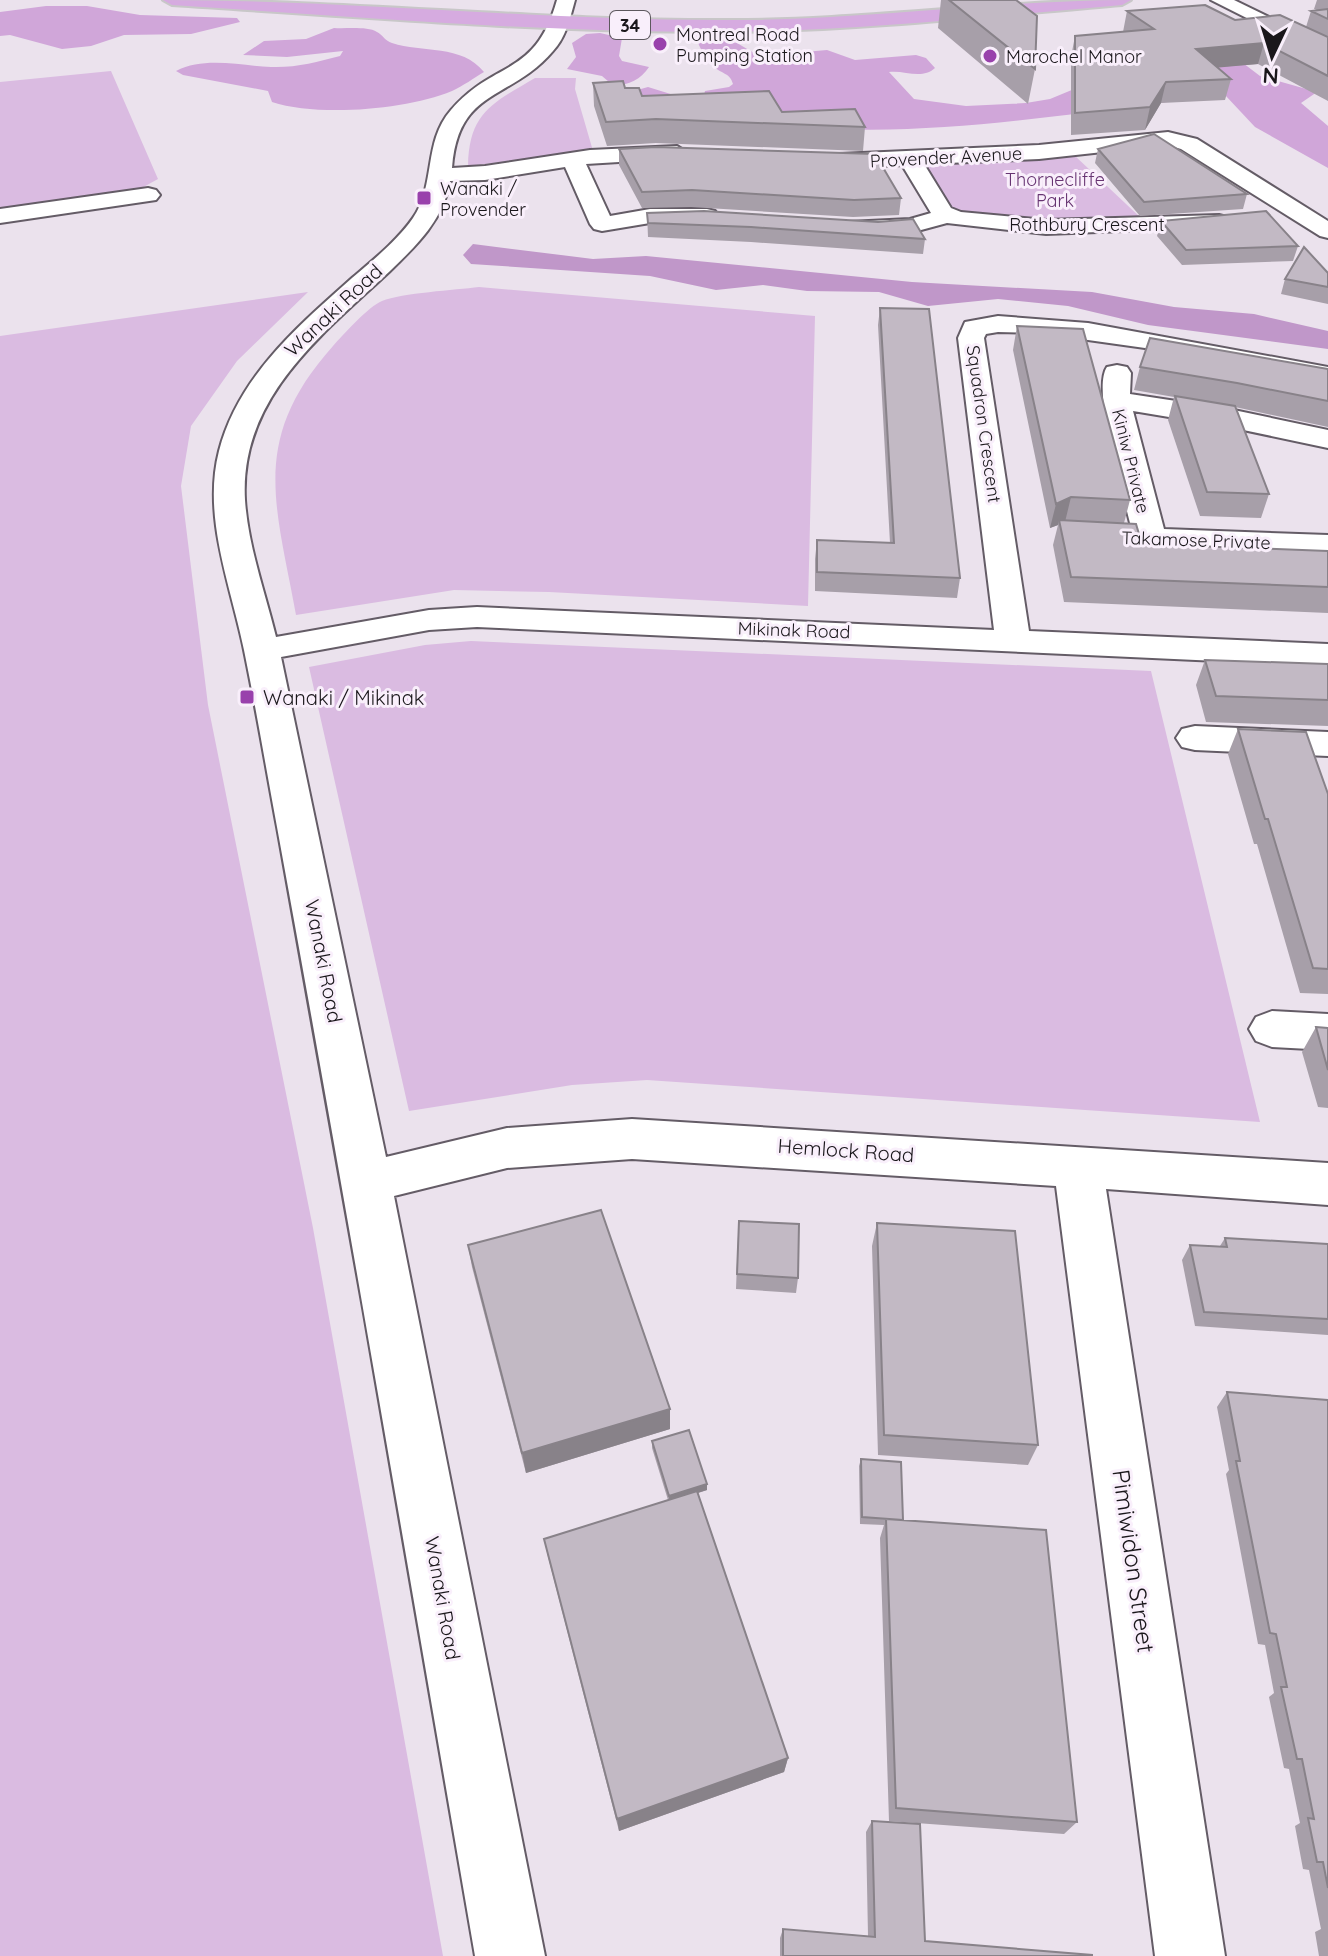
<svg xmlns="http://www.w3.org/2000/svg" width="1328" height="1956" font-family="Quicksand,sans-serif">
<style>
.green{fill:#dabbe1}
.forest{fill:#d0a6d9}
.water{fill:#c097c9}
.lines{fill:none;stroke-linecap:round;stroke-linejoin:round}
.minor-casing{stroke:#645c66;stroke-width:4}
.major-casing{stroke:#c8c7c8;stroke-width:4}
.minor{fill:#fff;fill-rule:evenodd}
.major{fill:#d6abe0;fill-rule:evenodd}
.wall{fill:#a79fa9}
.shaded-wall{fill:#888289}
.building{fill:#c2b9c4;stroke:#888289;stroke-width:2}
.poi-dot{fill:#9941ac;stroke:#f9effb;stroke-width:3}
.labels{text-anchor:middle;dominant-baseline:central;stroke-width:6;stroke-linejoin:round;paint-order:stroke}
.shield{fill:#f9effb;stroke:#5d585e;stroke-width:2}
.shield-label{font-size:18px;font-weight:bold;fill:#1a171b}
.far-poi-label{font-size:18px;fill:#1a171b;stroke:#f9effb;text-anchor:start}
.far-street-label{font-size:18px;fill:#1a171b;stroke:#f9effb}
.far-park-label{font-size:18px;fill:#673472;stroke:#f9effb}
.street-label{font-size:20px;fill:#1a171b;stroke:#f9effb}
.poi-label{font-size:20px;fill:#1a171b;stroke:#f9effb;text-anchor:start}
.near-street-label{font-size:24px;fill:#1a171b;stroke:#f9effb}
</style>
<rect width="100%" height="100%" fill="#ebe2ed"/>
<path class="green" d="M111 71 158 179 138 190 0 208V82Z
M535 78H576L575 89 593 151 468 166C469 112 493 103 535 78Z
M1074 155 1142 219C1079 221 1011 228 951 208L926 168 941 163Z
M479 287 815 316 808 606 549 592 454 590 296 615C276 504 249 440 333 346 343 335 369 306 382 301 402 293 455 290 479 287Z
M308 292 237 361 191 426 181 486 208 705 313 1228 443 1956H0V336Z
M471 641 1151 671 1260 1122 647 1080 572 1085 409 1111 309 667 425 645Z"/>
<path class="forest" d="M46 6H87L140 15 237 18 240 22 191 34 124 35 91 46 62 49 10 35 0 36V12Z
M334 28C346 29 367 26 377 32 383 35 385 41 392 43 422 53 462 44 484 72 474 78 463 86 452 91 406 110 318 117 272 102L268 91 183 75 176 71C205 56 241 66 271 67 295 68 317 62 340 56L343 51 287 57 243 55 264 41 306 39Z
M600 33 622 38 619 56 622 61 649 67C640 81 625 87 608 85L609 82 602 76 567 69 576 57 572 43 586 34Z
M703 34 737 43 759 56 827 50 855 60 916 55 926 58 935 68C922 80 905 70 889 72L914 99 966 106 1026 103 1050 99 1079 87 1239 60 1260 76 1317 92 1301 103 1328 126V168L1255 127 1225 95C1096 109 966 134 836 129 775 127 714 120 653 116L630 92 648 87 677 96 704 95 705 91 729 87 733 84C730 72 720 74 712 65 706 58 700 49 697 40Z"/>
<path class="water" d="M473 244 593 259 646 256 912 282 1092 292 1174 307 1254 314 1328 331V349L1148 325 1068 306 998 299 928 306 879 292 807 291 763 285 716 290 650 276 471 264 463 255Z"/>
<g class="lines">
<g class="minor-casing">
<path id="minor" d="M557 0H575C570 18 566 37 553 51 511 101 458 87 452 168L485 166 590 150 677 146 688 153 685 158 586 164 610 216 650 209H707L715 211 719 216 715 221 707 223H650L602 231 594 229 590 224 565 167 485 180 450 181C444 219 417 245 390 271 323 334 239 397 245 500 248 546 265 592 276 637L429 610 477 607 994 630 958 338 965 322 998 316 1088 323 1328 367V383L1145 348 1038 333 998 332 986 334 984 338 1029 631 1328 644V666L477 627 429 630 281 657 386 1157 507 1128 632 1119 1328 1163V1205L1106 1189 1225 1956H1155L1056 1186 632 1159 507 1168 394 1196 545 1956H475C410 1579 346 1203 277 827 266 768 256 708 244 650 231 586 202 517 219 451 238 377 298 326 352 278 373 260 397 241 413 218 436 185 423 142 451 110 495 59 535 78 557 0Z
M1211 0H1234L1328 46V59Z
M1168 132 1197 139 1328 221V238L1320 236 1181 149 1167 145 1039 159 924 164 951 208 961 212 1046 220 1219 215 1227 217 1231 222 1227 227 1046 234 947 223 910 233 856 234 848 232 844 227 848 222 910 219 931 213 902 165 817 169 806 162 817 155 1039 145Z
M148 188 156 190 160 195 156 200 0 223V209Z
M1117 365 1127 367 1131 373 1130 394 1229 409 1328 430V448L1229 427 1133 411 1164 529 1328 535V555L1068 542 1063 535 1068 528 1079 525 1131 527C1124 497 1091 390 1107 367Z
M1195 726 1328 732V756L1195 750 1182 747 1176 738 1182 729Z
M1272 1011 1328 1014V1050L1272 1047 1256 1041 1249 1029 1256 1017Z"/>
</g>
<g class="major-casing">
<path id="major" d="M163 0C353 0 542 21 732 20 865 20 998 0 1131 0L1122 5C993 16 864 30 735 32 547 33 359 17 172 5Z"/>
</g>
<use href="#minor" class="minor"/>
<use href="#major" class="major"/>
</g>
<path class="wall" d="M941 0H1016L1035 69 1028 104 938 28Z
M1317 0H1328V101L1258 64 1218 67 1231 79 1225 100 1161 103 1145 130 1071 135V57L1075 36 1123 32 1127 11 1306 27 1311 11 1317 10 1314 9Z
M593 83 625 88 642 96 782 112 865 127 863 151 656 143 607 146 594 106Z
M619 149 901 198 899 215 853 217 691 207 642 208 619 165Z
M1098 149 1247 194 1243 209 1140 216 1095 163Z
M647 213 925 239 923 254 751 242 648 237Z
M1161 221 1298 246 1293 261 1182 265 1157 236Z
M1328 273V304L1281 294 1285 279Z
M880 308 960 578 957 598 815 591V559L817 540 890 543 878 325Z
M1017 326 1130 500 1124 523 1142 544 1328 551V613L1064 602 1053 545 1058 525 1050 528 1013 350Z
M1140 367 1328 369V427L1235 407 1269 494 1261 518 1200 516 1168 420 1174 397 1134 390Z
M1205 660 1328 664V726L1206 722 1196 685Z
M1238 729 1328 794V994L1300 993 1257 844H1254L1228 754Z
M1316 1027 1328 1028V1108L1318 1107 1302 1052Z
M877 1223 1038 1445 1028 1465 878 1455 872 1246Z
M738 1236 798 1278 796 1293 736 1289Z
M1225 1238 1328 1244V1335L1195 1326 1182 1260 1190 1245 1220 1246Z
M468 1245 670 1409V1429L526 1473 472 1267Z
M1227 1392 1328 1400V1956H1319L1315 1932 1321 1929 1309 1870 1303 1869 1295 1826 1300 1823 1289 1769 1284 1768 1269 1697 1274 1693 1265 1645 1258 1644 1226 1474 1229 1470 1217 1407Z
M652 1441 707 1490 698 1493 788 1758 784 1772 619 1831 548 1557 544 1539 668 1500 652 1448Z
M861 1459 903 1520 1077 1822 1064 1834 889 1821 880 1538 884 1525 860 1524 859 1466Z
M872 1821 925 1941 1092 1956H780V1938L783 1929 868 1936 866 1832Z"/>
<path class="shaded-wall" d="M1264 43 1258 64 1191 70 1196 49Z
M1166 82 1161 103 1145 130 1150 107Z
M1071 497 1065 522 1059 520 1058 525 1050 528 1056 504Z
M670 1409V1429L526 1473 522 1453Z
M707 1484V1490L669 1502V1496Z
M788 1758 784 1772 619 1831 617 1819Z"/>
<path class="building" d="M949 0H1016L1037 16 1035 69Z
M1205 5 1235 20 1280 15 1328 37V76L1264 43 1196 49 1231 79 1166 82 1150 107 1075 113V36L1154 29 1127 11Z
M1328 9V19L1311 11Z
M623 81 625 88H639L642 96 769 91 782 112 855 109 865 127 656 119 606 122 593 83Z
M1154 134 1247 194 1144 202 1098 149Z
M656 147 875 154 901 198 854 200 692 190 642 192 619 149Z
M704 211 878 222 913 219 925 239 751 227 648 223 647 213Z
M1266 211 1298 246 1186 250 1161 221Z
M1304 247 1328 273V287L1285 279Z
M880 308 929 309 960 578 817 572V540L894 543Z
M1017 326 1083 329 1130 500 1071 497 1056 504Z
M1150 338 1328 369V401L1237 383 1140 367Z
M1175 396 1235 406 1269 494 1207 492Z
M1059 520 1136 524 1142 544 1328 551V587L1071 577Z
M1205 660 1328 664V700L1216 696Z
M1238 729 1306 732 1328 794V969L1313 968 1268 819H1265Z
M1316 1027 1328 1028V1070Z
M601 1210 670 1409 522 1453 468 1245Z
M739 1221 799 1224 798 1278 737 1274Z
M877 1223 1015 1231 1038 1445 884 1435Z
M1225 1238 1328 1244V1319L1204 1312 1190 1245 1227 1247Z
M1227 1392 1328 1400V1888L1323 1862H1317L1308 1818 1314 1819 1302 1759H1297L1281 1687H1287L1276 1634 1270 1633 1236 1461H1240Z
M689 1430 707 1484 669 1496 652 1441Z
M861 1459 901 1462 903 1520 862 1517Z
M697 1491 788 1758 617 1819 544 1539Z
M886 1519 1046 1530 1077 1822 896 1808Z
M872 1821 920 1824 925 1941 1092 1955V1956H783V1929L875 1937Z"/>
<g class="poi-dot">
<circle cx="660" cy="44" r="8"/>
<circle cx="990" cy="56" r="8"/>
<rect x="416" y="190" width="16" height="16" rx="4"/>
<rect x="239" y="689" width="16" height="16" rx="4"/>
</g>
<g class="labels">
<rect class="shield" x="610" y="11" width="40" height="28" rx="6"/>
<g class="shield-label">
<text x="630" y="25">34</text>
</g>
<g class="far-poi-label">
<text x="676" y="34">Montreal Road<tspan x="676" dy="21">Pumping Station</tspan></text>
<text x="1006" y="56">Marochel Manor</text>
<text x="440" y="188">Wanaki /<tspan x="440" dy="21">Provender</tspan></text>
</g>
<g class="far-street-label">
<text transform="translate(946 157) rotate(-3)">Provender Avenue</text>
<text x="1087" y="224">Rothbury Crescent</text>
<text transform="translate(984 424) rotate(82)">Squadron Crescent</text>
<text transform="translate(1131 461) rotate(76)">Kiniw Private</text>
<text transform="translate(1196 540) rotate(2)">Takamose Private</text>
<text transform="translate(794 630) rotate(2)">Mikinak Road</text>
</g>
<g class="far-park-label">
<text x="1055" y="179">Thornecliffe<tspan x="1055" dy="21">Park</tspan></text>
</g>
<g class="street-label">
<text transform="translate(333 310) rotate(-43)">Wanaki Road</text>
<text transform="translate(324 961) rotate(79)">Wanaki Road</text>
<text transform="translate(846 1150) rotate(4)">Hemlock Road</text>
<text transform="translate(443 1598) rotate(80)">Wanaki Road</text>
</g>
<g class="poi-label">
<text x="263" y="697">Wanaki / Mikinak</text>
</g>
<g class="near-street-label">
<text transform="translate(1134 1561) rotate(82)">Pimiwidon Street</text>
</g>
</g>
<g transform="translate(1272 56) rotate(184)" stroke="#f9effb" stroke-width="6" paint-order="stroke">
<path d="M0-6L14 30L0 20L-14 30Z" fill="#1a171b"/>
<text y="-12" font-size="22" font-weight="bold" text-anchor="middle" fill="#1a171b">N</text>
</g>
</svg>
